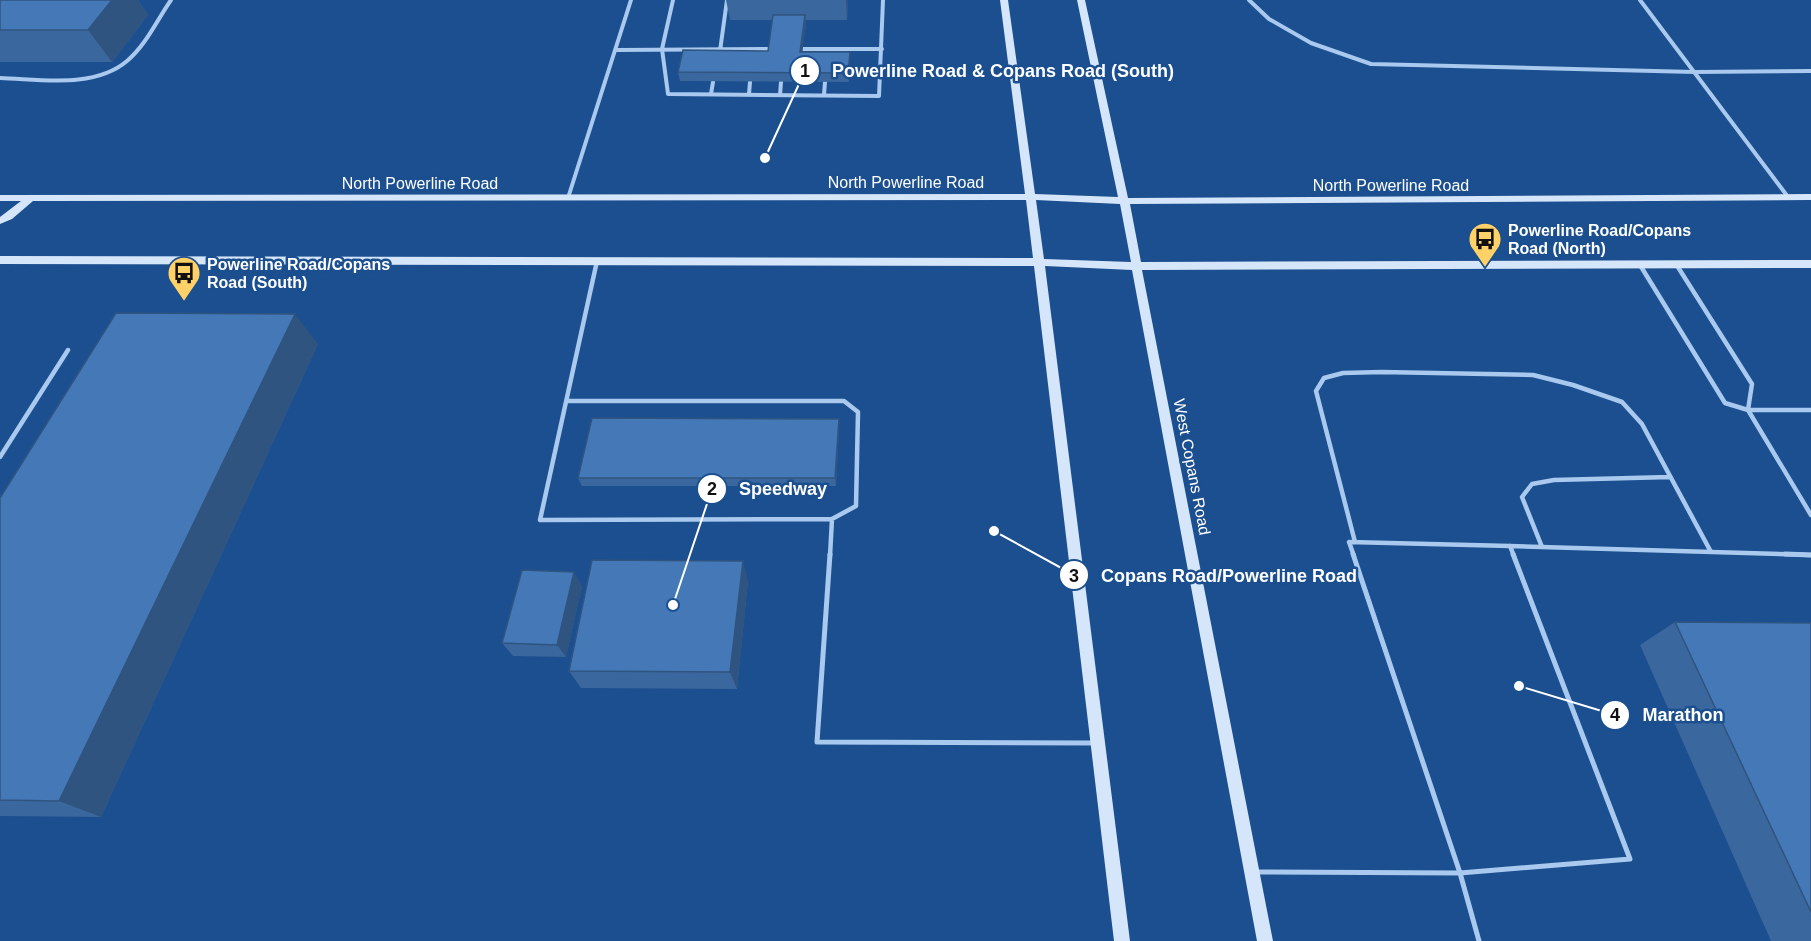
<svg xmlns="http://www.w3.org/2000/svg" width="1811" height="941" font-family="Helvetica,sans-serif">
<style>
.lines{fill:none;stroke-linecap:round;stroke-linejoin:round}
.service-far2{stroke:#a9c9ee;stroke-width:4}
.service-far1{stroke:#a9c9ee;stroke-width:4.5}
.service{stroke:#a9c9ee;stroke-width:5}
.secondary{fill:#d6e6fa;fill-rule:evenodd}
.wall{fill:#3a679d}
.shaded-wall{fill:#305480}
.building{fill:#4478b7;stroke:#305480;stroke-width:1.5}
.labels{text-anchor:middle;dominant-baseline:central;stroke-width:5;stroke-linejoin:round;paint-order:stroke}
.street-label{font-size:16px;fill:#fff;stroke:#1b4f8f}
.poi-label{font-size:16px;font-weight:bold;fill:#fff;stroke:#1b4f8f;text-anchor:start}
.leader{fill:none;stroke:#fff;stroke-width:2}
.callout-dot{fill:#fff;stroke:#1b4f8f;stroke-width:2}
.mark-label{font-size:18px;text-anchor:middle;font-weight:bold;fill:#111}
.callout-label{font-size:18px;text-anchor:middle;font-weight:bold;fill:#fff;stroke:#1b4f8f;stroke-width:5;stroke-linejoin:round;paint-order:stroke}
</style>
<rect width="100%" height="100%" fill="#1b4f8f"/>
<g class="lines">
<path class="service-far2" d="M673 0 662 49 668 94 879 96 883 0
M1249 0 1269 19 1311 43 1371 64 1694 72 1811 71
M1640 0 1788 197
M803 49H882
M617 50 771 49
M720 51 727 0
M0 78C40 79 94 89 127 61 146 45 157 20 171 0
M711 94 713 82
M749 94 750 82
M780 95 781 82
M824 95 825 82
M568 198 631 0"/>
<path class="service-far1" d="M597 261 540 520 832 519 830 556
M1676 264 1752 384 1748 410 1811 515
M1640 265 1725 403 1748 410H1811
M567 401H844L858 412 856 506 832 519
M0 457 68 350
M1355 542 1316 391 1324 378 1343 373 1382 372 1533 375 1573 385 1622 402 1642 424 1711 552
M1510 546 1811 555
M1510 546 1514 556
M1542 547 1522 497 1532 484 1554 480 1670 477
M1354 556 1349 542 1510 546"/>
<path class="service" d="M830 554 817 742 1095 743
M1353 554 1460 873 1630 859 1513 554
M1785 554 1811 555
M1254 872 1460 873 1479 941"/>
<path class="secondary" d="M1000 0H1008L1035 194 1118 197 1077 0H1085L1128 198 1811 194V200L1130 204 1141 262 1811 260V268L1142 270 1273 941H1257L1132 270 1045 266 1130 941H1114L1034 266 0 264V256L1033 258 1026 200 33 201 12 219 0 224V217L21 201H0V195L1025 194ZM1036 200 1120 204 1131 262 1044 259Z"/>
</g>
<path class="wall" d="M0 0H138L148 15 112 62H0Z
M726 0H848L847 20H805L806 24 802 52H850L849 82 680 81 678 72 768 51 772 20H730Z
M318 344 101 817 0 816V498Z
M839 419V427L836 486H582L578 478Z
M748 581 737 689 581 688 569 671Z
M582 586 566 657 513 656 502 643Z
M1675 622 1811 623V941H1771L1640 645Z"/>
<path class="shaded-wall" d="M112 0H138L148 15 112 62 88 30Z
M846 0H848L847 20Z
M805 15 806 24 801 62 800 52Z
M850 52V61L849 82 848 73Z
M295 314 318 344 101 817 59 801Z
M839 419V427L836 486 835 478Z
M743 561 748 581 737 689 730 672Z
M574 572 582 586 566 657 557 645Z"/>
<path class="building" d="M0 0H112L88 30H0Z
M773 15H805L800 52H850L848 73 678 72 683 50 768 51Z
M116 313 295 314 59 801 0 800V498Z
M592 418 839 419 835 478H578Z
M592 560 743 561 730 672 569 671Z
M522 570 574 572 557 645 502 643Z
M1675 622 1811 623V912Z"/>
<defs>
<g id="bus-pin" transform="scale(1.725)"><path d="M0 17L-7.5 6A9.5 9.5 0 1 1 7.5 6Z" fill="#ffd166" stroke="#1b4f8f"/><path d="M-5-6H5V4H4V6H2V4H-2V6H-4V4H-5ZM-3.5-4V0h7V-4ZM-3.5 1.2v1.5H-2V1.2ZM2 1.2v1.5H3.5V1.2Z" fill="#111"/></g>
</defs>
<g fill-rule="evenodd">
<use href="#bus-pin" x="1485" y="239"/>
<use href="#bus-pin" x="184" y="273"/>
</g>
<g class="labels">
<g class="street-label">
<text x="906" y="182">North Powerline Road</text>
<text x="420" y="183">North Powerline Road</text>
<text x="1391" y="185">North Powerline Road</text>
<text transform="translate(1192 467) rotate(79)">West Copans Road</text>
</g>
<g class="poi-label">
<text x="1508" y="230">Powerline Road/Copans<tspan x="1508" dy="18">Road (North)</tspan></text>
<text x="207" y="264">Powerline Road/Copans<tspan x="207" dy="18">Road (South)</tspan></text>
</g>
</g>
<path class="leader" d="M765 158L805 71M673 605L712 489M994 531L1074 575M1519 686L1615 715"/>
<g class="callout-dot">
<circle cx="765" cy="158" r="6"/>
<circle cx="673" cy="605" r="6"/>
<circle cx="994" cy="531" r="6"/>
<circle cx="1519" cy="686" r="6"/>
<circle cx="805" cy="71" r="15"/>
<circle cx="712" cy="489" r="15"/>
<circle cx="1074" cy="575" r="15"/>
<circle cx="1615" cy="715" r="15"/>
</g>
<g class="mark-label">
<text x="805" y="77">1</text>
<text x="712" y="495">2</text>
<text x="1074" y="582">3</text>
<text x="1615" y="721">4</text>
</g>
<g class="callout-label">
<text x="1003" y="77">Powerline Road &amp; Copans Road (South)</text>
<text x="783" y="495">Speedway</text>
<text x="1229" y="582">Copans Road/Powerline Road</text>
<text x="1683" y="721">Marathon</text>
</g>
</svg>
